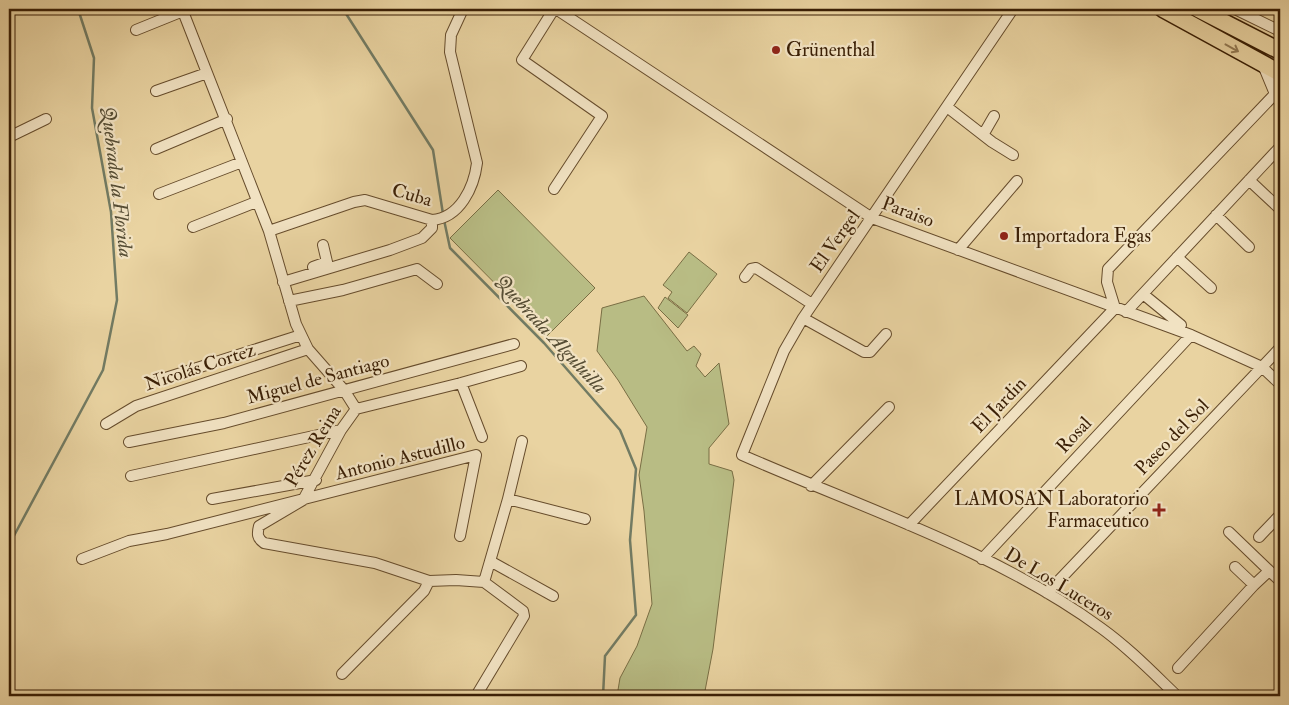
<svg xmlns="http://www.w3.org/2000/svg" width="1289" height="705" font-family="'IM FELL Double Pica',serif">
<style>
.green{fill:#b8bc84;stroke:#796e44}
.lines{fill:none;stroke-linecap:round;stroke-linejoin:round}
.stream{stroke:#727b63;stroke-width:2.5}
.street-casing{stroke:#664c2c;stroke-width:12}
.primary-casing{stroke:#3a1f05;stroke-width:19}
.street{stroke:#f1e2c2;stroke-width:10}
.primary{stroke:#e9d3a1;stroke-width:16}
.oneway{stroke:#927953}
.poi-dot{fill:#8f2418;stroke:#f1e2c2;stroke-width:2}
.labels{text-anchor:middle;dominant-baseline:central;stroke-width:4.5;stroke-linejoin:round;paint-order:stroke}
.poi-label{font-size:19px;fill:#3a1f05;stroke:#f1e2c2;text-anchor:start}
.street-label{font-size:19px;fill:#3a1f05;stroke:#f1e2c2}
.water-label{font-size:20px;font-style:italic;fill:#564d34;stroke:#f1e2c2}
</style>
<rect width="100%" height="100%" fill="#e9d3a1"/>
<filter id="stains"><feTurbulence type="fractalNoise" baseFrequency=".004" numOctaves="4"/><feColorMatrix values="0 0 0 0 .2 0 0 0 0 .09 0 0 0 0 .02 0 0 0 .5 -.17"/></filter>
<radialGradient id="worn" r=".72"><stop offset=".6" stop-color="#630" stop-opacity="0"/><stop offset="1" stop-color="#630" stop-opacity=".3"/></radialGradient>
<path class="green" d="M498 190 595 288 547 336 450 238Z
M689 252 717 274 687 313 668 298 672 292 663 285Z
M644 296 687 351 694 346 701 354 696 366 705 377 719 363 729 424 709 448V464L732 471 734 480 713 649 704 696H617L620 678 637 646 652 604 644 511 639 475 647 427 618 380 597 351 602 308Z
M665 297 688 315 678 328 658 308Z"/>
<g class="lines">
<path class="stream" d="M343 9 433 150 443 214
M444 220 450 248 544 343 620 430 636 469 630 540 636 615 605 656 603 696
M9 545 103 370 117 300 111 212 92 108 94 58 78 9"/>
<g class="street-casing">
<path id="street" d="M182 9 269 231 296 324 308 349 344 390 356 409 341 430 303 500 259 526C257 534 257 538 264 543L375 563 429 581 456 580 484 582 523 611 524 616 476 696
M556 9 872 218 1191 335 1262 367 1280 384
M1013 9 803 318 784 351 742 455C860 507 996 551 1101 628 1129 648 1153 673 1177 696
M1235 9 1280 31
M136 30 183 11
M1263 65 1275 94
M156 91 207 73
M947 107 992 142 1013 155
M983 135 994 116
M9 137 46 119
M156 149 227 119
M1249 180 1280 209
M554 189 602 116 522 60 554 9
M159 194 242 162
M1216 215 1249 247
M193 227 256 202
M269 231 354 202 365 200 432 220C460 218 474 187 477 163L450 52 451 35 463 9
M958 250 1017 181
M1177 257 1211 288
M313 267 327 262 323 245
M745 277 751 269 756 268 812 304
M283 282 390 250 422 238 432 228V220
M1143 294 1181 325
M289 301 343 290 417 269 437 284
M1126 312 1280 147
M803 318 864 352H870L886 334
M159 380 301 335
M461 383 482 437
M356 409 461 383 521 366
M106 424 136 406 308 349
M129 442 224 423 514 344
M131 476 341 430
M811 486 889 407
M212 499 316 480
M508 499 585 519
M909 525 1115 308 1107 282 1108 269 1275 94 1280 93
M1229 532 1280 581
M1259 537 1280 515
M82 559 129 541 167 534 476 455 460 536
M982 559 1191 335
M490 561 553 596
M1235 567 1254 585 1269 571
M484 582 508 499 522 441
M1047 593 1280 348
M1178 668 1254 585
M342 674 424 591 429 581"/>
</g>
<g class="primary-casing">
<path id="primary" d="M1163 9 1280 73
M1198 9 1280 51"/>
</g>
<use href="#street" class="street"/>
<use href="#primary" class="primary"/>
</g>
<defs><path id="oneway-shaft" d="M-6 0H5M1.5-3L5.5 0L1.5 3" fill="none" stroke-width="1.6" stroke-linecap="round" stroke-linejoin="round" transform="scale(1.25)"/></defs>
<use class="oneway" href="#oneway-shaft" transform="translate(1232 48) rotate(29)"/>
<g class="poi-dot">
<circle cx="776" cy="50" r="5"/>
<circle cx="1004" cy="236" r="5"/>
<path d="M1156.5 502.5h5v5h5v5h-5v5h-5v-5h-5v-5h5z"/>
</g>
<g class="labels">
<g class="poi-label">
<text x="786" y="50">Grünenthal</text>
<text x="1014" y="236">Importadora Egas</text>
<text x="1149" y="499" text-anchor="end">LAMOSAN Laboratorio<tspan x="1149" dy="22">Farmaceutico</tspan></text>
</g>
<g class="street-label">
<text transform="translate(412 195) rotate(16)">Cuba</text>
<text transform="translate(908 212) rotate(21)">Paraiso</text>
<text transform="translate(835 241) rotate(-55)">El Vergel</text>
<text transform="translate(200 367) rotate(-18)">Nicolás Cortez</text>
<text transform="translate(318 379) rotate(-15)">Miguel de Santiago</text>
<text transform="translate(999 405) rotate(-46)">El Jardin</text>
<text transform="translate(1074 435) rotate(-47)">Rosal</text>
<text transform="translate(1172 437) rotate(-46)">Paseo del Sol</text>
<text transform="translate(313 446) rotate(-59)">Pérez Reina</text>
<text transform="translate(400 458) rotate(-14)">Antonio Astudillo</text>
<text transform="translate(1059 584) rotate(31)">De Los Luceros</text>
</g>
<g class="water-label">
<text transform="translate(117 182) rotate(83)">Quebrada la Florida</text>
<text transform="translate(551 334) rotate(47)">Quebrada Alguluilla</text>
</g>
</g>
<rect width="1289" height="705" fill="none" stroke="#e9d3a1" stroke-width="30"/>
<rect x="10" y="10" width="1269" height="685" fill="none" stroke="#3a1f05" stroke-width="2.5"/>
<rect x="15" y="15" width="1259" height="675" fill="none" stroke="#3a1f05"/>
<rect width="100%" height="100%" filter="url(#stains)"/>
<rect width="100%" height="100%" fill="url(#worn)"/>
</svg>
